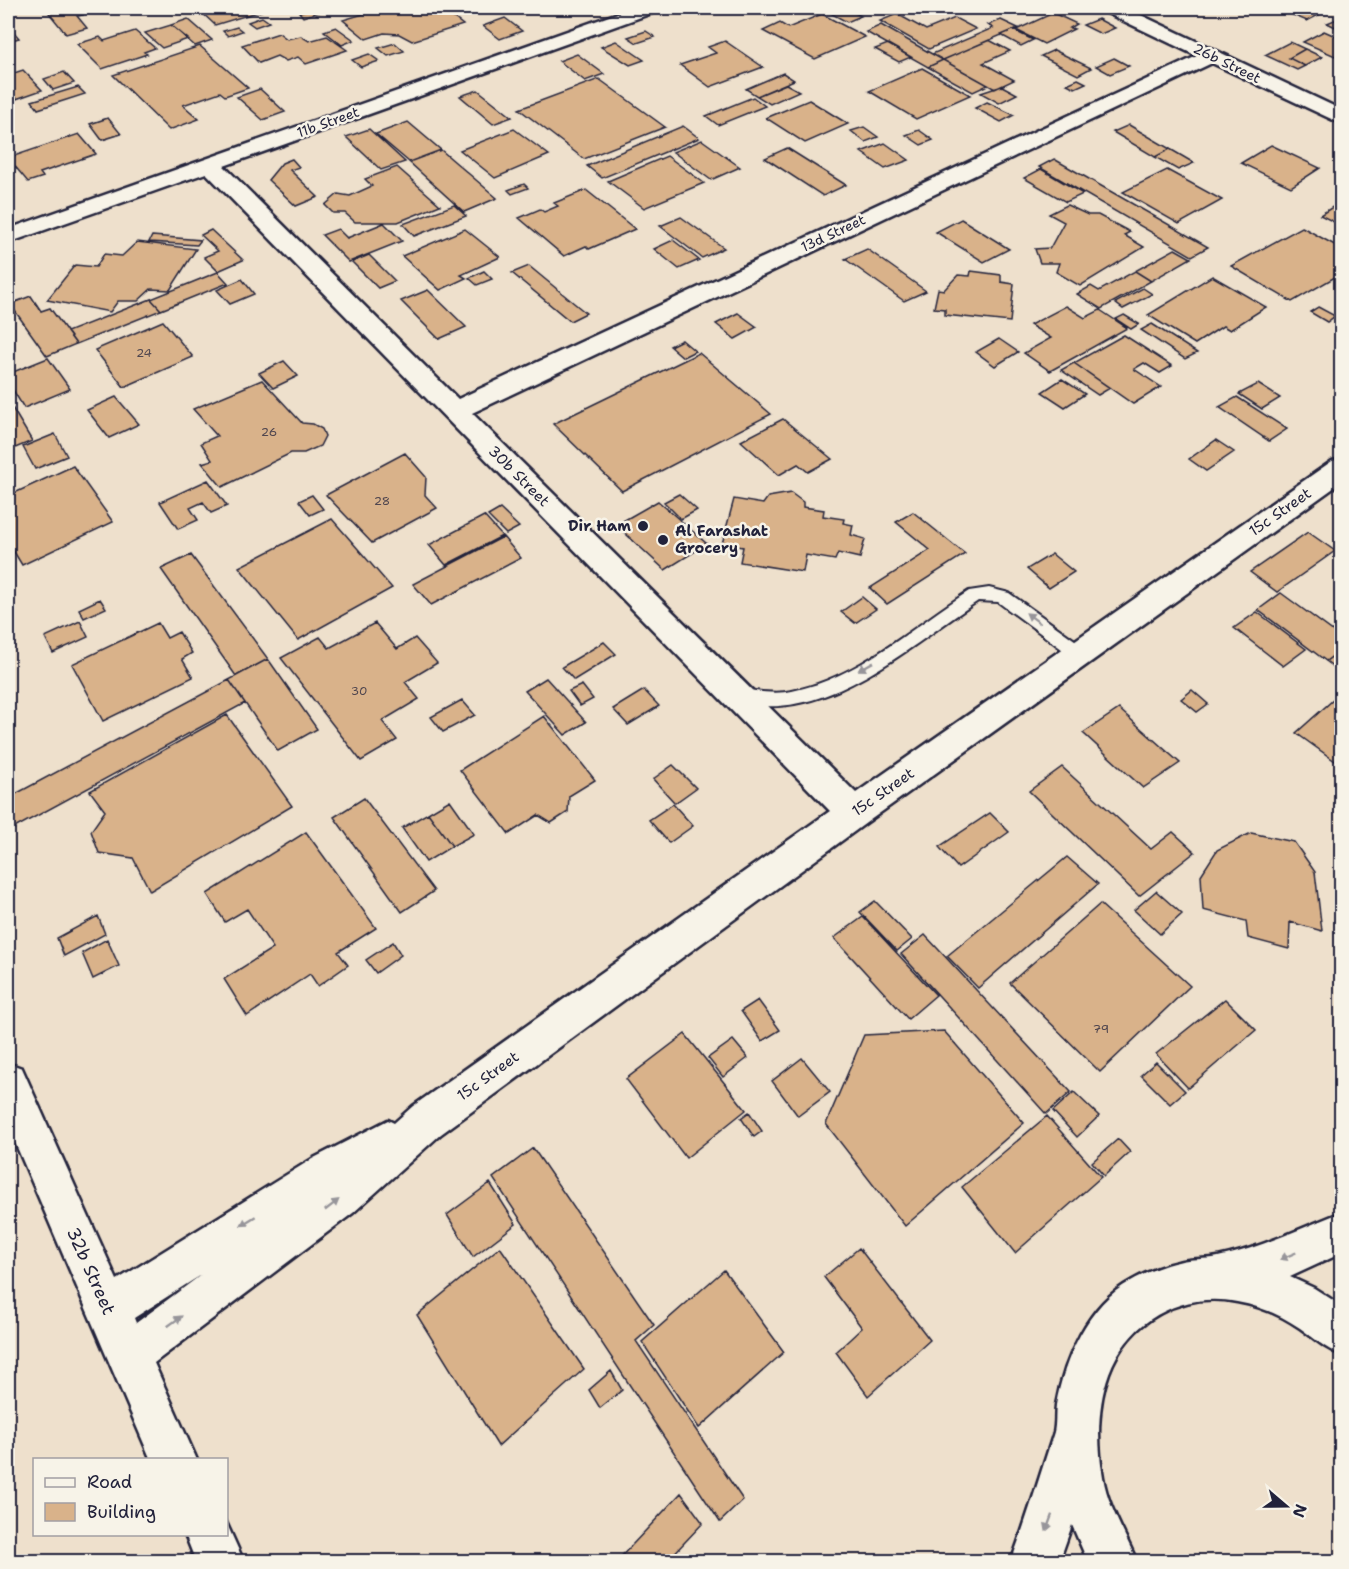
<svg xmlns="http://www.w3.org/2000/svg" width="1349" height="1569" font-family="'Shantell Sans',sans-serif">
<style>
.building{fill:#d9b28a;stroke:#22223b;stroke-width:1.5}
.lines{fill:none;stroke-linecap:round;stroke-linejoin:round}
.lane-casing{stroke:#22223b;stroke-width:4}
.street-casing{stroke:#22223b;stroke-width:5}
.secondary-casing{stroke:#22223b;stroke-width:5}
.lane{fill:#f7f3e8;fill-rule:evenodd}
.street{fill:#f7f3e8;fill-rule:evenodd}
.secondary{fill:#f7f3e8;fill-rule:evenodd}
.oneway{fill:#97959a}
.poi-dot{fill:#22223b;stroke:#f7f3e8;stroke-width:2}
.labels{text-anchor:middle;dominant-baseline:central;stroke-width:5;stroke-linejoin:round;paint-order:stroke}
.number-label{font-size:12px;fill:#50464f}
.far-street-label{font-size:14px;fill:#22223b;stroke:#f7f3e8}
.street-label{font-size:15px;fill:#22223b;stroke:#f7f3e8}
.poi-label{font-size:15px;font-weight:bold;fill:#22223b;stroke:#f7f3e8;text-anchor:end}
.near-street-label{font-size:18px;fill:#22223b;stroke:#f7f3e8}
</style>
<rect width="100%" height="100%" fill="#eee0cc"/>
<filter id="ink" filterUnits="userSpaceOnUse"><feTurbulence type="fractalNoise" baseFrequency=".0167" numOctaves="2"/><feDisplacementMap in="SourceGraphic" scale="12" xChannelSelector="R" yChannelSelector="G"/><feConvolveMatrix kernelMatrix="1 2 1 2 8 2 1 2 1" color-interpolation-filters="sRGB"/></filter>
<g filter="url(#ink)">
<path class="building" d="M68 8 74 12 80 11 83 15 77 16 87 28 66 34 49 13Z
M197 8H257L261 11 215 25Z
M314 8 319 12 303 17 299 12Z
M383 8H420L426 12 441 8 463 25 412 41 399 34 384 33 366 39 343 20Z
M821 8H846L861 16 847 22Z
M1276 8H1332L1307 21Z
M1053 13 1077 24 1070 28 1074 29 1044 44 1016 30Z
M822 14 865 37 815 59 763 31 780 23 788 28Z
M897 14 926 30 955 18 976 29 929 49 880 21Z
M262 17 269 22 255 27 248 22Z
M1342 17V30L1327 23Z
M505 18 522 31 500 39 483 26Z
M188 19 212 40 195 46 171 25Z
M1098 19 1115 28 1101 34 1083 25Z
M1001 20 1018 28 943 60 932 54 993 28 988 25Z
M8 25 19 38 8 41Z
M171 25 188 39 162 48 145 33Z
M881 25 932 54 943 60 928 67 866 32Z
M237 27 242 31 228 36 223 31Z
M336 27 354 40 342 45 324 31Z
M1013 30 1033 40 1021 46 1001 35Z
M135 31 155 48 144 52 147 54 102 69 77 44 100 37 104 41Z
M646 31 655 37 637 43 628 37Z
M1324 31 1342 39V53L1335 56 1303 42Z
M279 33 287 39 301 36 309 41 327 36 347 50 306 64 298 57 286 61 277 56 259 63 242 45Z
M989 40 1010 51 983 63 1014 80 995 89 943 60Z
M616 41 644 60 630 65 601 47Z
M725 41 763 67 710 87 680 65 716 53 708 47Z
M1290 42 1305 49 1289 58 1305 66 1297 70 1265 55Z
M395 43 404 51 388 56 378 48Z
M888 44 911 57 899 62 875 49Z
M200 46 248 88 225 96 220 92 183 105 199 119 169 130 113 75Z
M1305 49 1322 57 1305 66 1289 58Z
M1054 50 1091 68 1078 75 1041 56Z
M369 54 379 61 361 67 352 60Z
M577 54 604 74 585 81 559 61Z
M1114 58 1129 66 1110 74 1096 66Z
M943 60 988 85 973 92 928 67Z
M922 68 970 95 916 119 869 91Z
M23 70 42 90 16 99 14 96 8 98V75Z
M64 72 74 83 53 90 44 79Z
M783 73 794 80 757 96 746 89Z
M599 79 665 127 584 159 519 109Z
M1078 79 1086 83 1075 88 1067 84Z
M786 84 799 91 770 104 757 96Z
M1002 86 1017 94 999 103 981 93Z
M78 87 85 94 38 109 32 101Z
M260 89 285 112 263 120 237 97Z
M478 90 512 117 493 124 460 96Z
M753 97 765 106 718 125 706 116Z
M809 100 848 124 805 143 766 118Z
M987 102 1014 115 1001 122 975 108Z
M108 118 121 134 102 140 90 124Z
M408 122 441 150 409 162 376 134Z
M1129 125 1170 149 1155 157 1113 132Z
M683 126 699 138 602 178 587 166Z
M864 127 878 137 865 142 851 131Z
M369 129 405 162 381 170 346 137Z
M514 129 549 155 495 178 460 150Z
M919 130 933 140 921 145 906 135Z
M79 134 96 154 40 173 43 177 28 182 8 158Z
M702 140 740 167 711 180 673 152Z
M885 143 909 160 885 169 861 152Z
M1271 145 1320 168 1291 187 1241 163Z
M787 148 846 185 823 196 765 158Z
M1170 149 1194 163 1178 170 1155 157Z
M441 150 497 198 464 212 409 162Z
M667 156 704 183 644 208 608 181Z
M292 159 299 167 290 170 318 197 296 206 268 180 282 163Z
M1054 159 1208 247 1192 256 1039 167Z
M397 167 440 205 398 222H355L345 213H333L325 205 338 194 350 196 372 186 365 179Z
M1041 169 1083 194 1066 202 1024 178Z
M1167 170 1222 200 1179 224 1123 192Z
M524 184 528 188 512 194 508 190Z
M586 190 635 229 589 249 586 246 564 256 519 218 540 209 544 212 558 206 554 203Z
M1342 201V226L1320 215Z
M454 205 466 216 414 236 403 224Z
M1067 205 1088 215H1098L1130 232 1124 235 1144 247 1080 286 1056 272 1059 263H1040L1035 249 1050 248 1064 222 1049 214Z
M681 217 724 248 702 258 660 226Z
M961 219 1009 249 984 262 936 232Z
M384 223 402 241 349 262 322 235 338 229 347 238Z
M1302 227 1342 249V273L1292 302 1231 266Z
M465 229 500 257 461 275 466 278 440 290 402 256Z
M211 230 243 260 218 271 204 257 218 251 201 235Z
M152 236 201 240 197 245 149 242Z
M673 240 699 260 679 269 654 249Z
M137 242 196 249 170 290 151 289 138 301H118L110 312 47 300 75 265 96 267 104 254 122 256Z
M867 249 926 291 904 301 845 259Z
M1175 249 1191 258 1151 281 1135 271Z
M369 255 395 281 378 288 352 262Z
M529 266 586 313 570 321 512 273Z
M484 271 492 279 477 285 469 278Z
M971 271 1001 275V282L1014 284 1010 322 945 315V309L934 308 938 289 944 290 958 275 970 276Z
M1135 271 1151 281 1101 309 1077 294 1091 286 1099 291Z
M218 272 228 283 161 310 151 299Z
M1212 276 1266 307 1230 330 1223 326 1195 344 1148 315Z
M242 279 254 294 230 304 217 290Z
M1143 288 1152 294 1123 309 1115 303Z
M428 290 466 327 439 339 401 301Z
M31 296 41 311 50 308 76 344 47 356 10 304Z
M151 299 161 310 76 344 67 332Z
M1066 306 1085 318 1100 310 1127 328 1050 371 1024 353 1051 338 1030 325Z
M1318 307 1335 316 1327 322 1310 312Z
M738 313 757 327 735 339 716 324Z
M1124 315 1139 324 1131 329 1116 319Z
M163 321 193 357 124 387 95 350Z
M1152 324 1197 353 1185 359 1141 330Z
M1124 335 1172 366 1160 373 1144 363 1134 369 1161 387 1133 404 1074 363Z
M999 339 1018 352 995 366 976 352Z
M682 340 695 351 683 357 670 346Z
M699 353 771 414 622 491 553 424Z
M48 358 70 389 24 408 8 382V374Z
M284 361 298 376 273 388 259 373Z
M1074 363 1110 388 1098 395 1061 370Z
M1062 379 1085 394 1065 407 1042 392Z
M262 380 302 423 313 424 322 429 325 436 320 446 304 453H291L222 487 202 463 212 460 201 443 217 436 193 409Z
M1258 384 1280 398 1262 409 1239 394Z
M116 397 139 424 109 438 87 410Z
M1237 397 1287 429 1269 441 1219 407Z
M8 401 32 441 8 451Z
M783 419 832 459 808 472 798 464 779 475 741 441Z
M55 434 67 456 35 469 23 447Z
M1216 440 1234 452 1206 471 1189 459Z
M405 453 426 477 425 495 437 508 372 543 326 495Z
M73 466 113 522 22 565 8 542V496Z
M208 480 227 506 211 513 203 502 190 508 198 520 178 529 160 502Z
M791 493 803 502V507L824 510 823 516 844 519 843 523 853 525 851 535 865 539 860 558 838 553 835 560 806 555 803 572 740 562 743 547 722 544 734 499 763 504 768 497Z
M679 494 697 510 681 519 664 502Z
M312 495 323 509 310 515 299 501Z
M658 501 707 544 665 570 616 525Z
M500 509 519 527 506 534 488 516Z
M913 512 965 554 887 604 870 588 930 550 896 522Z
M484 516 502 536 446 565 429 545Z
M332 519 392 588 298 640 239 567Z
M1308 532 1335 551 1277 592 1250 572Z
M503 537 521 558 431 605 413 584Z
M1052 554 1074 572 1049 588 1027 569Z
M191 555 268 659 236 676 161 569Z
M1281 593 1342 638V649L1326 661 1258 610Z
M862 597 876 609 855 623 841 612Z
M100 599 106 608 84 618 79 609Z
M1257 612 1306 649 1283 666 1234 628Z
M80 621 88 637 53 653 45 637Z
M158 623 167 638 179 632 192 653 182 659 193 677 103 721 72 664Z
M375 623 397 649 415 638 437 663 405 682 419 699 382 721 397 740 361 761 281 658 320 637 329 648Z
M604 642 616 654 574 680 562 667Z
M1342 649V673L1326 661Z
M268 659 317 729 278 751 229 680Z
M546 678 586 722 565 735 525 691Z
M229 680 245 703 9 831 8 798Z
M582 685 593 699 580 706 569 691Z
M644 690 659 706 628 725 613 709Z
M1192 690 1208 704 1197 712 1181 699Z
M1342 692V766L1296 733Z
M462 700 475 715 443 732 431 717Z
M1119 709 1180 763 1143 788 1083 733Z
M227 715 292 806 150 891 133 858 99 853 91 831 105 811 90 791Z
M544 716 595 780 569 796 568 812 551 823 538 815 509 834 460 770Z
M673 765 696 788 675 803 653 779Z
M1062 767 1151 849 1173 832 1195 852 1139 896 1029 791Z
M364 798 434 891 402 912 334 817Z
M450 800 474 834 452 846 428 813Z
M673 804 693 826 669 843 649 820Z
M428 813 452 846 426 862 402 828Z
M990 813 1009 832 958 868 939 847Z
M306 832 376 928 338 952 348 965 318 986 310 974 247 1016 224 979 273 948 247 909 225 922 207 894Z
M1251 833 1294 842 1315 872 1322 931 1290 922 1289 949 1248 938 1246 921 1203 910 1201 875 1217 850Z
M1067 857 1098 884 978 988 947 956Z
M1156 891 1182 914 1160 934 1134 910Z
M875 901 912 939 897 951 860 912Z
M1100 904 1190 986 1100 1072 1010 983Z
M98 916 105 934 64 956 57 938Z
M863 917 936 995 908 1019 834 938Z
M925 935 1071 1092 1046 1114 901 954Z
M107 939 119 966 93 979 82 953Z
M393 942 401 955 376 973 366 960Z
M1225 999 1256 1030 1188 1088 1156 1054Z
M758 1000 780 1030 762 1041 741 1011Z
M944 1031 1024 1123 905 1226 826 1124 864 1035Z
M685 1034 746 1110 686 1158 626 1079Z
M733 1040 748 1058 723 1077 708 1058Z
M802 1058 830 1092 798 1116 772 1081Z
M1156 1062 1185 1091 1170 1104 1141 1075Z
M1074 1092 1099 1116 1077 1137 1053 1111Z
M749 1112 762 1131 754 1137 741 1118Z
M1047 1116 1101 1177 1015 1253 962 1187Z
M1118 1139 1130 1152 1104 1176 1092 1162Z
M533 1148 654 1325 636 1341 743 1500 720 1522 493 1178Z
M490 1183 516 1224 473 1257 447 1215Z
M500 1247 584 1369 498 1446 417 1315Z
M859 1248 930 1340 868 1396 836 1352 862 1328 824 1277Z
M724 1270 784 1352 699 1428 642 1342Z
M611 1371 622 1390 600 1408 589 1390Z
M681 1493 703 1523 666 1562H616Z"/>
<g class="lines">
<g class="lane-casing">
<path id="lane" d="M989 588 1009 593 1086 648 1088 653 1086 658 1080 660 1074 658 998 602 978 601C909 646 820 730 731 700L728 695 731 690 737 688C755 691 774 695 792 691 858 678 914 626 969 591Z"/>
</g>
<g class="street-casing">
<path id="street" d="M632 8H657L655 12 224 166 458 399 1197 56 1105 12 1103 8H1126L1342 110V124L1212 63 472 413 856 793 1332 461 1342 459V482L866 823 441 1134 353 1213 154 1363 197 1460H151L8 1126V1063L22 1068 117 1280 312 1159 388 1120 394 1123 413 1106 830 811 206 173 8 243V229ZM201 1275 136 1323 134 1318Z
M226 1522 244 1562H196L185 1534H226Z"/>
</g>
<g class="secondary-casing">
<path id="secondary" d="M1342 1212V1253L1290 1277 1314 1288 1342 1306V1355C1325 1349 1314 1338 1300 1328 1281 1315 1260 1306 1237 1302 1182 1291 1129 1320 1109 1373 1097 1405 1097 1444 1103 1477 1108 1507 1125 1533 1137 1562H1088L1072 1525 1059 1562H1011C1027 1519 1040 1475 1054 1432 1056 1424 1055 1414 1056 1405 1064 1359 1088 1304 1131 1281 1145 1273 1163 1265 1178 1262 1191 1258 1205 1260 1218 1257 1261 1248 1301 1228 1342 1212Z"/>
</g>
<use href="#lane" class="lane"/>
<use href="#street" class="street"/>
<use href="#secondary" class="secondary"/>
</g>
<defs><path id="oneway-solid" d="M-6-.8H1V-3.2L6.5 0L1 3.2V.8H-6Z" transform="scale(1.5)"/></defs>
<g class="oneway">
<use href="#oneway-solid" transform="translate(1033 618) rotate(-143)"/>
<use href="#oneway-solid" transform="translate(866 666) rotate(151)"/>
<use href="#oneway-solid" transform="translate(332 1205) rotate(-38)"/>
<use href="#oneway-solid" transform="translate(248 1221) rotate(148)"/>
<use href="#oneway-solid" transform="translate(1288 1256) rotate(157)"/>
<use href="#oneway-solid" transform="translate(175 1321) rotate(-36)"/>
<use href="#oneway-solid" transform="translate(1049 1523) rotate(110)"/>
</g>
</g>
<g class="poi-dot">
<circle cx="643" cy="526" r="6"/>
<circle cx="663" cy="540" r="6"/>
</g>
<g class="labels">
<g class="number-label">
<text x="144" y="353">24</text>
<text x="269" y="432">26</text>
<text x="382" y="501">28</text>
<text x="359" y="691">30</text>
<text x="1101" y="1029">79</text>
</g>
<g class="far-street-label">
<text transform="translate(1227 63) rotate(26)">26b Street</text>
<text transform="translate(328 122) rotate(-20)">11b Street</text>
<text transform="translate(833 233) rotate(-25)">13d Street</text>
</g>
<g class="street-label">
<text transform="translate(519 476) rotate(45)">30b Street</text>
<text transform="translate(1280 512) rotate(-35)">15c Street</text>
<text transform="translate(883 792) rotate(-35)">15c Street</text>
<text transform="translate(488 1076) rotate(-36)">15c Street</text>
</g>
<g class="poi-label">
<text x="631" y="526">Dir Ham</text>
<text x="675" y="531" text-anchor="start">Al Farashat<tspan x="675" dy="17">Grocery</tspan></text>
</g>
<g class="near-street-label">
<text transform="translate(91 1271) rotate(66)">32b Street</text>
</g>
</g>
<rect width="1349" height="1569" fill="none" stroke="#f7f3e8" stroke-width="30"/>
<rect x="15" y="15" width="1319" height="1539" fill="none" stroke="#22223b" stroke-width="2" filter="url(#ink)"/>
<rect x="33" y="1458" width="195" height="78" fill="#f7f3e8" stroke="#a29fa3" stroke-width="1.5"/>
<rect x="45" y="1478" width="30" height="9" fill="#f7f3e8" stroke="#a29fa3" stroke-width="1.5"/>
<text x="87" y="1488" font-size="18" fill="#22223b">Road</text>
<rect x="45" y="1503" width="30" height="18" fill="#d9b28a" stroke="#a29fa3" stroke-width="1.5"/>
<text x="87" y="1518" font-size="18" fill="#22223b">Building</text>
<g transform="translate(1286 1506) rotate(110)" stroke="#f7f3e8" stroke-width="4.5" paint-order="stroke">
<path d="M0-4.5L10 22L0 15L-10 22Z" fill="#22223b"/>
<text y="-9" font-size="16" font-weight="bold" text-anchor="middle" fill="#22223b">N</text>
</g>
</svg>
